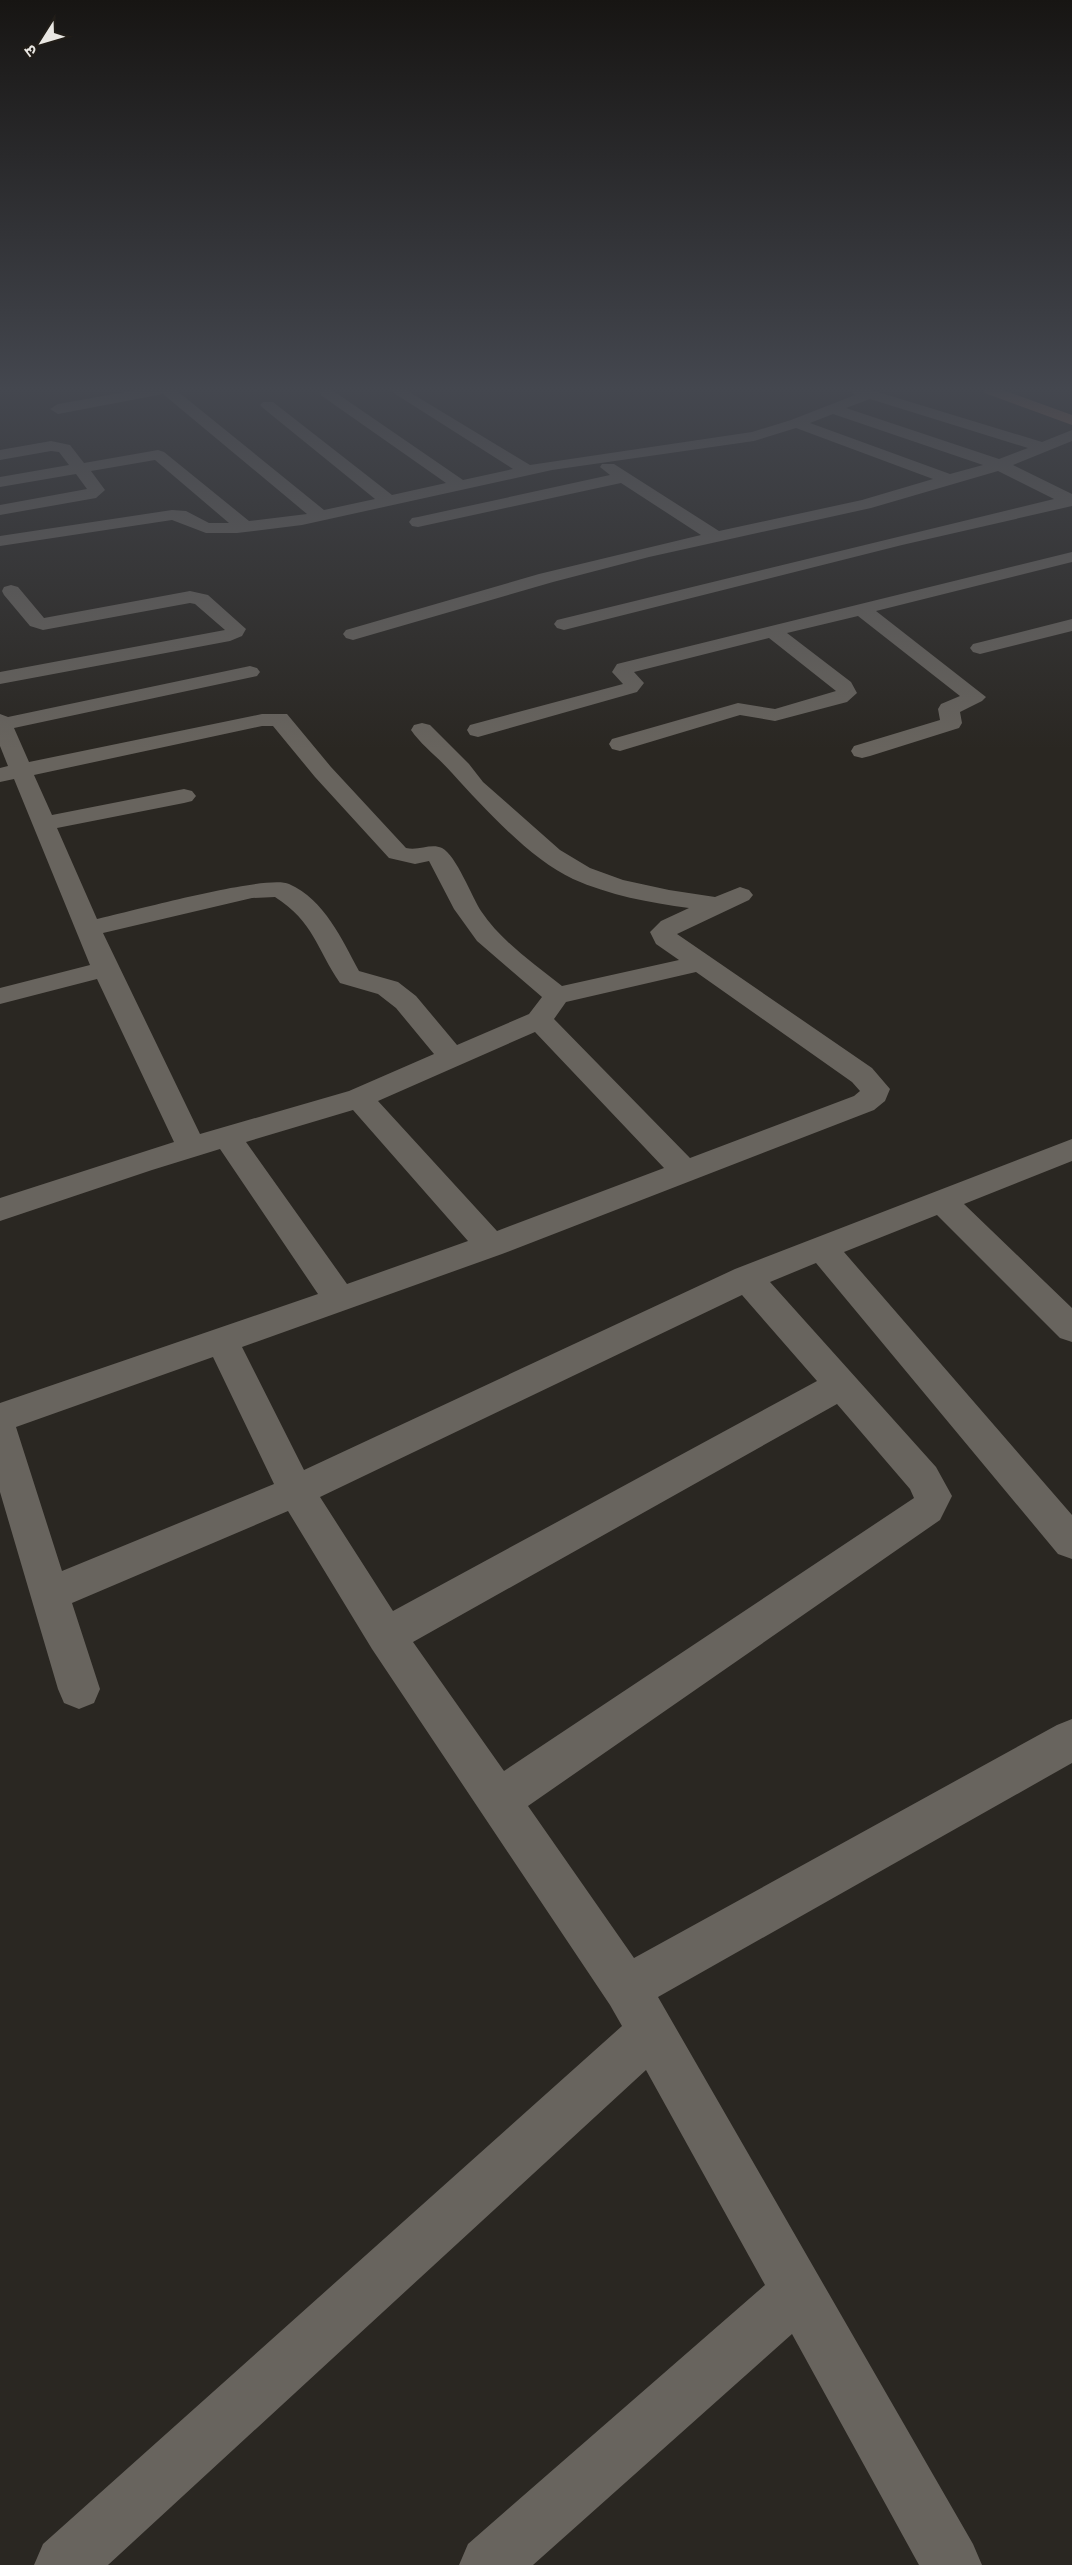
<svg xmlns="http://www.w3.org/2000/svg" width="1072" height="2565" font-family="'Alegreya Sans','Noto Sans Devanagari',sans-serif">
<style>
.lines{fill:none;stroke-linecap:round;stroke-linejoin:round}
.minor{fill:#68645e;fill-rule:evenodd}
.major{fill:#9c715a;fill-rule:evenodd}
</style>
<rect width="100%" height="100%" fill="#2a2722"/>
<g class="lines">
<path class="minor" d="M137 390H176L324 510 375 499 263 408 260 405 263 402H273L392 495 446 483 322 396 320 393 322 390H332L463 480 513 469 389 390H406L530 465 752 432 791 420 855 395 849 390H871L1042 442 1072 430V441L1013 465 1072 494V506L902 545 564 630 557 628 554 624 557 620 1054 499 998 471 871 508 649 557 553 582 353 640 346 638 343 634 346 630 539 574 701 535 621 483 418 527 412 526 409 522 412 518 418 517 610 475 600 467 602 464H614L719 531 862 500 933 479 796 428 754 441 552 470 302 525 237 533H206L172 520 0 546V536L172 510 186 511 209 523H229L155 460 91 471 105 490 96 498 0 515V505L87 489 76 474 0 487V477L69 465 59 452 51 451 0 460V450L51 441 70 445 84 463 158 450 164 452 249 521 307 514 163 394 58 414 50 409 58 404ZM870 399 1028 448 999 459 846 408ZM833 414 983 465 950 474 810 423Z
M1072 552V562L876 611 986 697 982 701 960 712 962 723 959 728 870 756 862 758 854 756 851 751 854 746 940 720 938 709 941 704 960 696 858 616 787 633 851 682 857 693 847 702 775 721 740 715 620 751 612 749 609 744 612 739 738 703 775 709 836 691 769 638 634 672 644 683 637 692 478 737 470 735 467 730 470 725 623 684 612 672 617 664Z
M11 585 18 587 44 618 190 591 208 595 246 629 242 636 230 641 0 684V672L225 630 195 604 190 603 43 630 30 626 4 595 2 591 4 587Z
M1072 619V631L980 654 973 652 970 648 973 644Z
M250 666 257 668 260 672 257 676 14 728 29 762 262 714H287L331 767 406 848C419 851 431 843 442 848 456 855 472 897 481 911 502 942 533 963 562 986L679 960 656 944 650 932 661 921 689 908C650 903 609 895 573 879 530 859 484 808 452 773 439 758 422 746 411 730L414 725 422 723 430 725 469 764 483 782 560 850 590 868 623 880 669 890 715 897 740 887 749 890 753 895 749 900 677 934 872 1068 890 1089 885 1101 874 1110 502 1254 242 1347 304 1470 735 1269 1072 1139V1161L964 1204 1072 1308V1342L1060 1338 937 1215 844 1252 1072 1515V1559L1058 1554 816 1263 770 1282 936 1467 952 1496 940 1520 528 1806 634 1958 1057 1725 1072 1719V1763L658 1997 973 2544 982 2565H919L792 2334 533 2565H459L468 2544 765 2285 646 2070 108 2565H34L43 2544 622 2026 610 2005 372 1649 288 1511 72 1603 100 1689 94 1703 79 1709 64 1703 58 1689 0 1492V1403L318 1294 220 1149 152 1170 0 1221V1198L174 1142 97 979 0 1004V988L90 965 14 779 0 782V768L8 766 0 746V714L8 717ZM262 726H273L315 777 389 858 415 864 429 861 454 909 477 941 542 997 529 1014 457 1045 416 996 398 982 359 971C342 940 325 900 289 884 266 874 129 912 97 919L57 828 184 803 192 801 196 796 192 791 184 789 52 815 34 775ZM275 897C314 922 316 948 340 983L378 994 396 1008 434 1054 349 1091 200 1134 103 933 252 898ZM696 972 852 1082 860 1091 854 1096 690 1158 554 1019 566 1002ZM535 1032 664 1168 497 1231 378 1101ZM353 1110 468 1241 347 1284 246 1142ZM742 1295 817 1381 393 1611 320 1497ZM213 1357 274 1484 62 1571 16 1427ZM837 1404 910 1489 914 1498 504 1771 413 1642Z"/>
<path class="major" d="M983 390H1003L1072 415V425L985 393Z"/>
</g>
<linearGradient id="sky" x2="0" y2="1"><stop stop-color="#171513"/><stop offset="0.52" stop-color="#44474f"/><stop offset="1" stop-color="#44474f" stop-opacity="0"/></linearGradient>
<rect width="1072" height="749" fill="url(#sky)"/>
<g transform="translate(42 42) rotate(233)" stroke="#211d18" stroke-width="4.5" paint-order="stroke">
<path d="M0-4.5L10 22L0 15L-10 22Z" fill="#e9e7e3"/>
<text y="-9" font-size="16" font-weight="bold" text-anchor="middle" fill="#e9e7e3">उ</text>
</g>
</svg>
